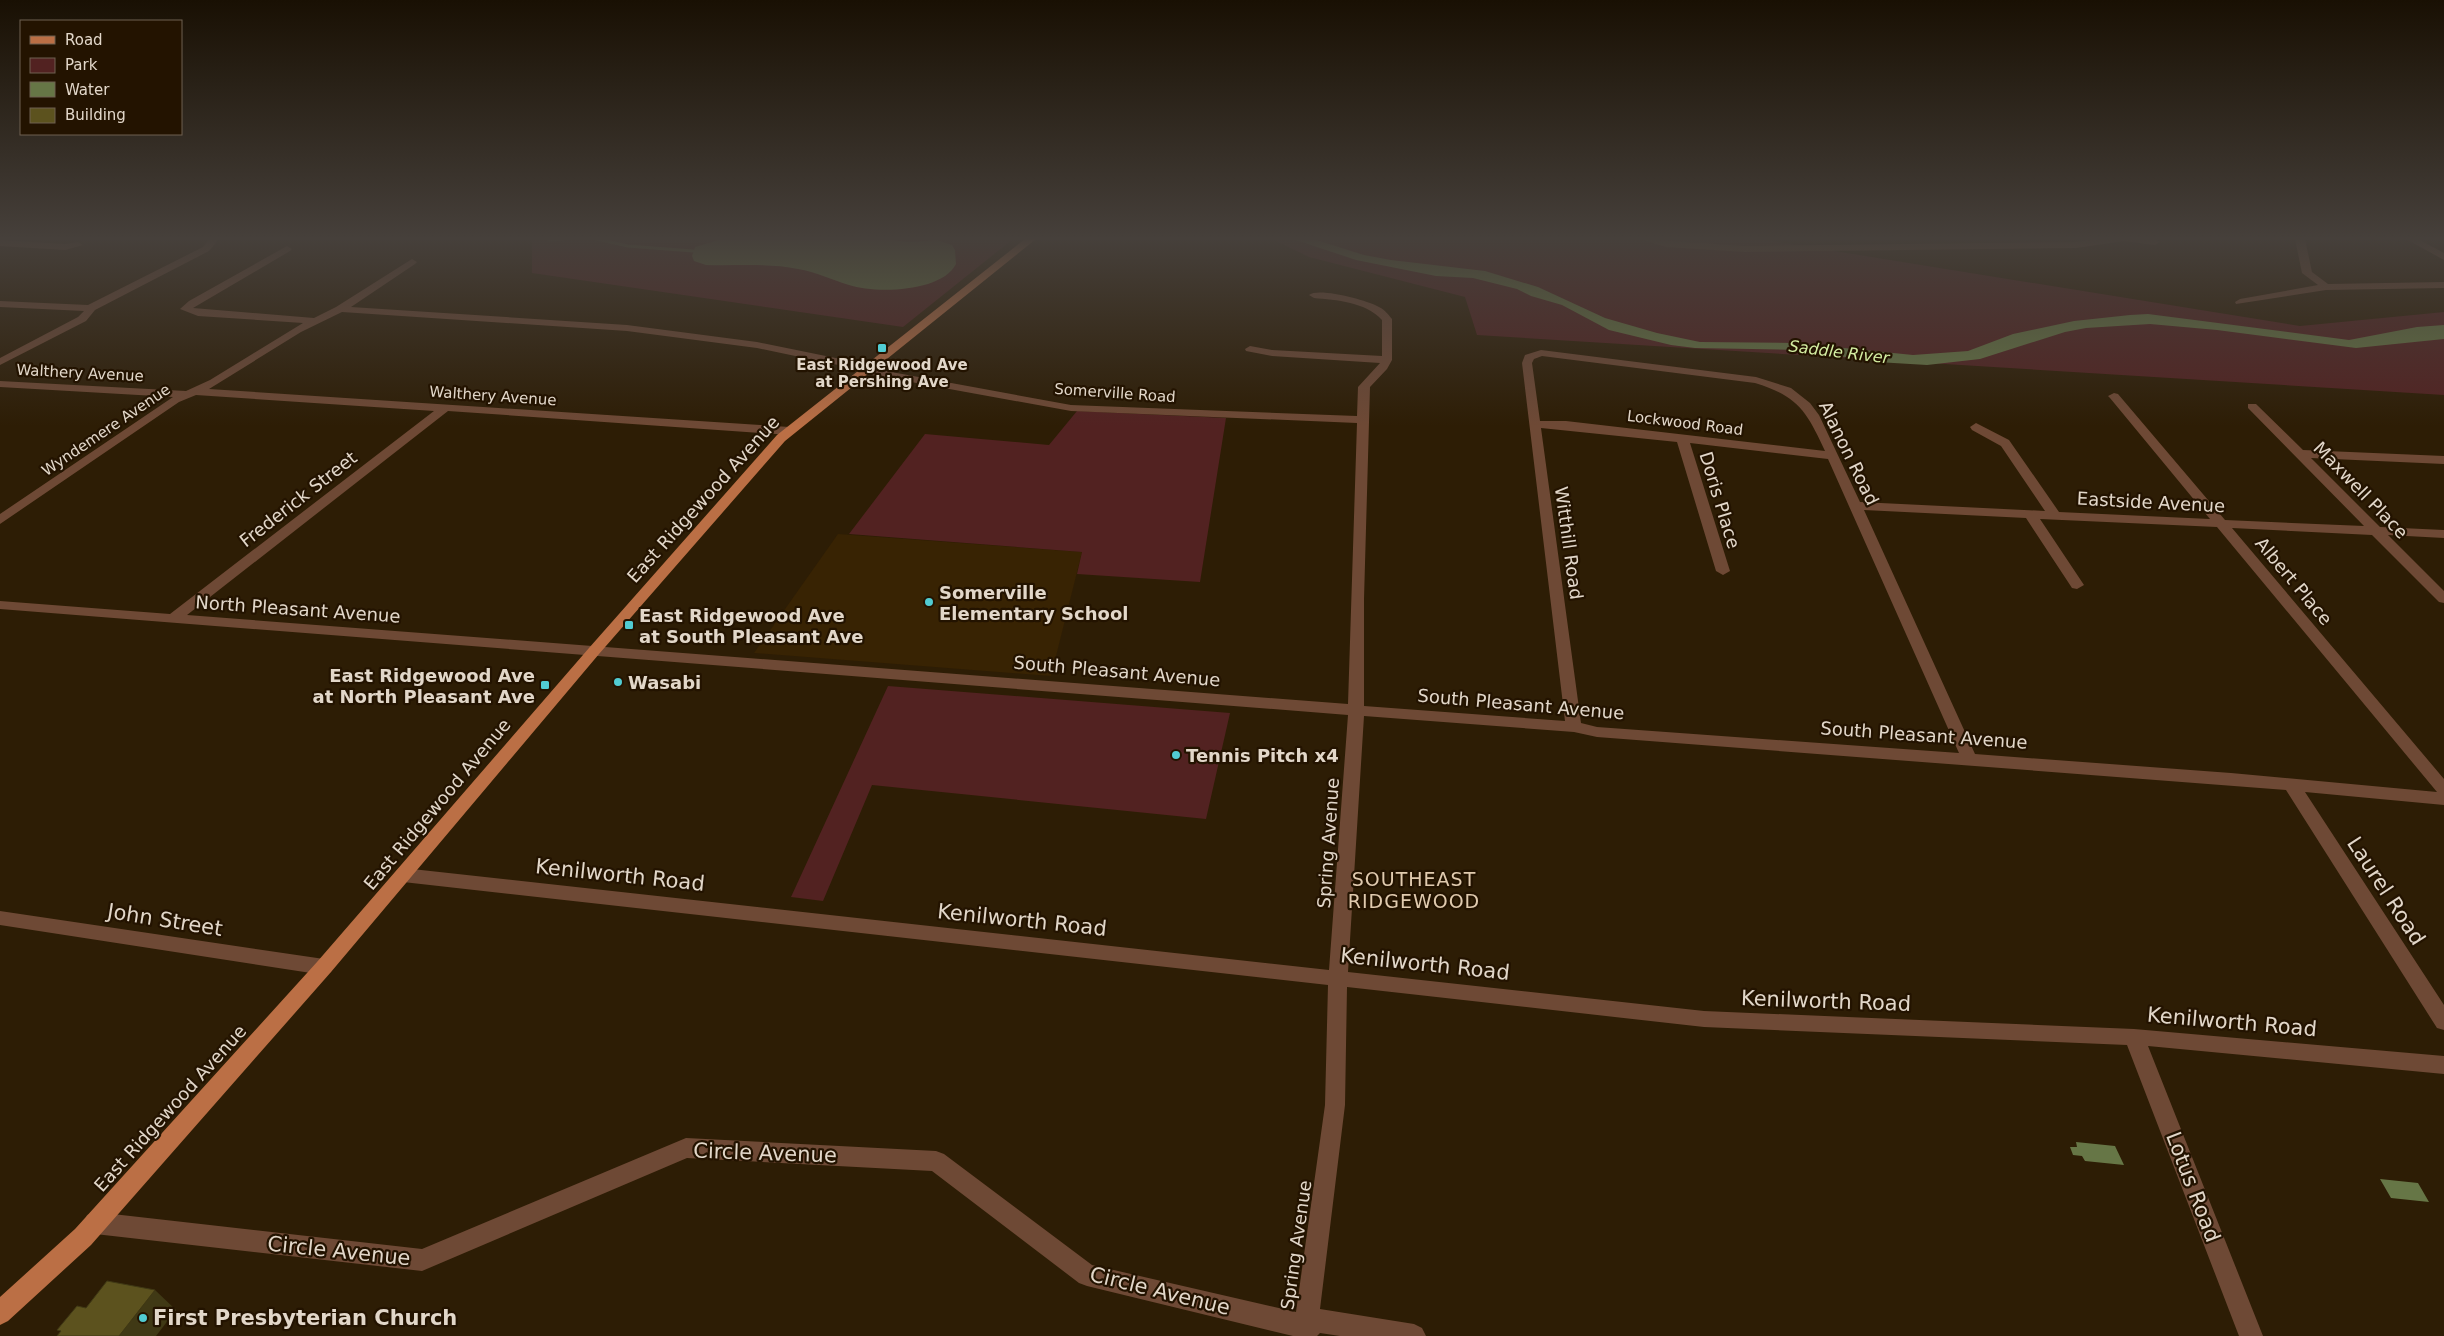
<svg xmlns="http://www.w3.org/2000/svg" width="2444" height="1336" font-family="'DejaVu Sans',sans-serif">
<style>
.built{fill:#382303}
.green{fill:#522221}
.water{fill:#667646}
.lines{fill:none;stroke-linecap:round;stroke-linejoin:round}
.stream{stroke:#667646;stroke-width:3}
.street{fill:#6e4935;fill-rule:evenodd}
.primary{fill:#bb6f45;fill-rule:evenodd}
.shaded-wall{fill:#403915}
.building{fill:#5c521e;stroke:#403915}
.poi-dot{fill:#51ccd2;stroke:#231300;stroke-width:2}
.labels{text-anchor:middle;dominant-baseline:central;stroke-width:4.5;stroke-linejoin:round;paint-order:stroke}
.far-poi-label{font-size:15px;font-weight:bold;fill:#e2d7c9;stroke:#231300}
.far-street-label{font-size:15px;fill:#e2d7c9;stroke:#231300}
.far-water-label{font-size:16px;font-style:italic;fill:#d4eea2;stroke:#231300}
.street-label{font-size:18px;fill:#e2d7c9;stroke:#231300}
.poi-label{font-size:18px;font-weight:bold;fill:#e2d7c9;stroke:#231300;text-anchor:start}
.neighbourhood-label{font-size:19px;letter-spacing:1px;fill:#e0caae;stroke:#231300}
.near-street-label{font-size:21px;fill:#e2d7c9;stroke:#231300}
.near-poi-label{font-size:21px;font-weight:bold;fill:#e2d7c9;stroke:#231300;text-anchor:start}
</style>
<rect width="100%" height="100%" fill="#2d1d05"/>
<path class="built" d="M838 534 1082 552 1051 676 754 653Z"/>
<path class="green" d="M532 239H1013L903 327 532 273Z
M1272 239H1760L2300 326 2444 312V395L1477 335 1465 297 1309 257Z
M1077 411 1226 418 1200 582 1077 574 1082 552 849 534 925 434 1049 445Z
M888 686 1230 713 1206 819 872 785 823 901 791 897Z"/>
<path class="water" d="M722 239H883L909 242 937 240 952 245 955 250 956 264C942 292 876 294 849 285 832 280 816 272 798 269 769 263 736 266 706 265L694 261 692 256 695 247Z
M1293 239H1313L1364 255 1391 260 1485 271 1538 287 1605 318 1657 333 1700 342 1795 343 1913 355 1968 351 2013 334 2074 321 2130 315 2148 314 2349 340 2417 327 2444 325V339L2356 348 2217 330 2150 324 2086 328 2065 332 1980 359 1927 365 1877 362 1801 350 1695 348 1671 345 1609 330 1562 305 1531 296 1517 289 1473 278 1436 276 1356 260Z
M2076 1142 2115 1146 2124 1165 2085 1161 2082 1156 2073 1155 2070 1147H2077Z
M2380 1179 2418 1183 2429 1202 2391 1198Z"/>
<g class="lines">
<path class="stream" d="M597 239 628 246 693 251
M549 240 562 239"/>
<path class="street" d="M209 239H219L209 251 95 310 86 321 0 365V358L78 317 84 311 0 307V301L88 305 203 247Z
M1640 239 1745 246 2076 242 2100 239H2154L2160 242 2155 245 2124 241 2076 248 1745 252 1666 247Z
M2295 239H2305L2312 272 2328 284 2444 282V288L2326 290 2236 304 2235 302 2240 299 2318 285 2302 273Z
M2406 239H2418L2444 253V260Z
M0 240 65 244 78 242 83 245 65 250 0 246Z
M287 246 292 249 290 251 193 308 314 318 336 307 412 259 417 262 415 264 351 307 627 325 757 342 870 365 874 366 875 369 1071 405 1357 416 1358 387 1380 363 1272 356 1246 351 1245 349 1250 346 1272 350 1382 356V320C1366 302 1336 300 1314 298L1309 295C1318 287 1366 300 1377 306 1384 309 1388 314 1392 319V360L1387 369 1370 387 1364 599V706L1565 721 1522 363 1525 355 1541 350 1756 377 1791 388 1810 403 1819 415 1860 502 2045 511 2001 446 1972 430 1970 427 1976 423 2009 440 2059 512 2210 519 2110 398 2108 396 2114 393 2118 394 2225 520 2364 526 2248 408V404H2256L2303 450 2444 456V464L2311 458 2380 527 2444 530V538L2388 535 2444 591V603L2439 602 2372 535 2232 528 2444 779V805L2305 792 2444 1005V1030L2437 1028 2286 790 1597 737 1574 732 1364 716 1348 972 1704 1011 2134 1029 2444 1056V1074L2148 1046 2263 1336H2239L2127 1045 1704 1027 1347 987 1345 1105 1320 1309 1414 1324 1422 1328 1426 1336H1340L1320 1333 1317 1336H1293L1087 1286 1079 1283 932 1171 687 1158 422 1271 95 1234 87 1231 84 1223 87 1215 95 1212 422 1249 686 1138 936 1151 944 1154 1092 1265 1296 1312 1325 1105 1328 985 403 882 397 880 394 875 397 870 403 868 1329 970 1348 715 0 609V601L170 614 434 411 196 395 179 402 0 524V514L173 397 0 387V381L186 391 210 380 303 323 198 316 180 309 189 301ZM342 312 627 331 757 348 862 370 863 373 867 374 1071 411 1357 423 1348 704 187 615 448 411 790 435 796 431 790 427 209 389 301 332ZM1542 356 1755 383C1798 396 1807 412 1825 451L1566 421H1540L1532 363 1534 359ZM1541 428 1677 442 1716 571 1723 575 1730 571 1690 443 1828 459 1959 753 1597 727 1581 723ZM1864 510 2026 518 2072 588 2077 589 2084 585 2040 519 2217 527 2437 792 2231 773 1975 754Z
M0 911 324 959 331 962 333 967 331 972 324 975 0 925Z"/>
<path class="primary" d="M1025 239H1036L785 441 599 654 331 972 91 1245 8 1321 0 1325V1297L75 1229 317 962 589 648 777 435Z"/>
</g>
<path class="shaded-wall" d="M155 1290 176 1310 156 1336H119Z"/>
<path class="building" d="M107 1281 155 1290 119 1336H57L61 1331 57 1330 77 1306 86 1308Z"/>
<linearGradient id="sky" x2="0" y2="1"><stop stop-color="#191003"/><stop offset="0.56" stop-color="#46403b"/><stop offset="1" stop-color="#46403b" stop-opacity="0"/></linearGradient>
<rect width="2444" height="426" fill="url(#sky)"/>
<g class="poi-dot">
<rect x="877" y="343" width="10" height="10" rx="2.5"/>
<circle cx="929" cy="602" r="5"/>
<rect x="624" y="620" width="10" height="10" rx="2.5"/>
<circle cx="618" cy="682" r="5"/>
<rect x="540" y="680" width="10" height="10" rx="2.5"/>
<circle cx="1176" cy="755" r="5"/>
<circle cx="143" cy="1318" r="5"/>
</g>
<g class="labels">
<g class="far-poi-label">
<text x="882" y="365">East Ridgewood Ave<tspan x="882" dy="17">at Pershing Ave</tspan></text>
</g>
<g class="far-street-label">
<text transform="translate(80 373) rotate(3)">Walthery Avenue</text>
<text transform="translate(1115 393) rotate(4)">Somerville Road</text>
<text transform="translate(493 396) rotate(4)">Walthery Avenue</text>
<text transform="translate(1685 423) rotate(7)">Lockwood Road</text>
<text transform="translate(106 430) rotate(-34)">Wyndemere Avenue</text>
</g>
<g class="far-water-label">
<text transform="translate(1839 352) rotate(7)">Saddle River</text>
</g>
<g class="street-label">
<text transform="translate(1849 453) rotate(64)">Alanon Road</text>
<text transform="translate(2361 490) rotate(46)">Maxwell Place</text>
<text transform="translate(298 499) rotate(-38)">Frederick Street</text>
<text transform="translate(703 499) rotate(-48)">East Ridgewood Avenue</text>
<text transform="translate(1720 500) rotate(73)">Doris Place</text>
<text transform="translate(2151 502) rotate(3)">Eastside Avenue</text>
<text transform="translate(1569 543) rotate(82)">Witthill Road</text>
<text transform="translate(2294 581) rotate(50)">Albert Place</text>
<text transform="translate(298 609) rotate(4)">North Pleasant Avenue</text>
<text transform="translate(1117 671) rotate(5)">South Pleasant Avenue</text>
<text transform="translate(1521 704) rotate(5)">South Pleasant Avenue</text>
<text transform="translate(1924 735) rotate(4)">South Pleasant Avenue</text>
<text transform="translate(437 804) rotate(-50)">East Ridgewood Avenue</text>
<text transform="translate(1328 843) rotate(-86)">Spring Avenue</text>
<text transform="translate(170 1108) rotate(-48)">East Ridgewood Avenue</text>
<text transform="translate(1296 1245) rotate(-82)">Spring Avenue</text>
</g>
<g class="poi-label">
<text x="939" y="592">Somerville<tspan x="939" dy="21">Elementary School</tspan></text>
<text x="639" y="615">East Ridgewood Ave<tspan x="639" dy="21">at South Pleasant Ave</tspan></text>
<text x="535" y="675" text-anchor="end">East Ridgewood Ave<tspan x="535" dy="21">at North Pleasant Ave</tspan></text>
<text x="628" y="682">Wasabi</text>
<text x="1186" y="755">Tennis Pitch x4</text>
</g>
<g class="neighbourhood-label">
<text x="1414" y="879">SOUTHEAST<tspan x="1414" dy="22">RIDGEWOOD</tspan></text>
</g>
<g class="near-street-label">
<text transform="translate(620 875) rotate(6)">Kenilworth Road</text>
<text transform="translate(2386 891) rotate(57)">Laurel Road</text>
<text transform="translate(165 920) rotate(9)">John Street</text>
<text transform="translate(1022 920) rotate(6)">Kenilworth Road</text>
<text transform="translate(1425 964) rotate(6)">Kenilworth Road</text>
<text transform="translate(1826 1001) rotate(2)">Kenilworth Road</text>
<text transform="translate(2232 1022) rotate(5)">Kenilworth Road</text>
<text transform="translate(765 1153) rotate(2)">Circle Avenue</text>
<text transform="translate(2193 1187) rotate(69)">Lotus Road</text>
<text transform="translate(339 1251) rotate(6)">Circle Avenue</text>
<text transform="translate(1160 1291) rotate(14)">Circle Avenue</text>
</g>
<g class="near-poi-label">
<text x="153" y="1318">First Presbyterian Church</text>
</g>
</g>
<rect x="20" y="20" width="162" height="115" fill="#231300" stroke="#6f6150"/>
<rect x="30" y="36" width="25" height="8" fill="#bb6f45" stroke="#6f6150"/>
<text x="65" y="45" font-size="15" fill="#e2d7c9">Road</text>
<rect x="30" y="58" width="25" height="15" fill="#522221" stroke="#6f6150"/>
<text x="65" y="70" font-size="15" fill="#e2d7c9">Park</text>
<rect x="30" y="82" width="25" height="15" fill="#667646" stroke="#6f6150"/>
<text x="65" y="95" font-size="15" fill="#e2d7c9">Water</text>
<rect x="30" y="108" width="25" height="15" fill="#5c521e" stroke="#6f6150"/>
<text x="65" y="120" font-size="15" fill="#e2d7c9">Building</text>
</svg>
